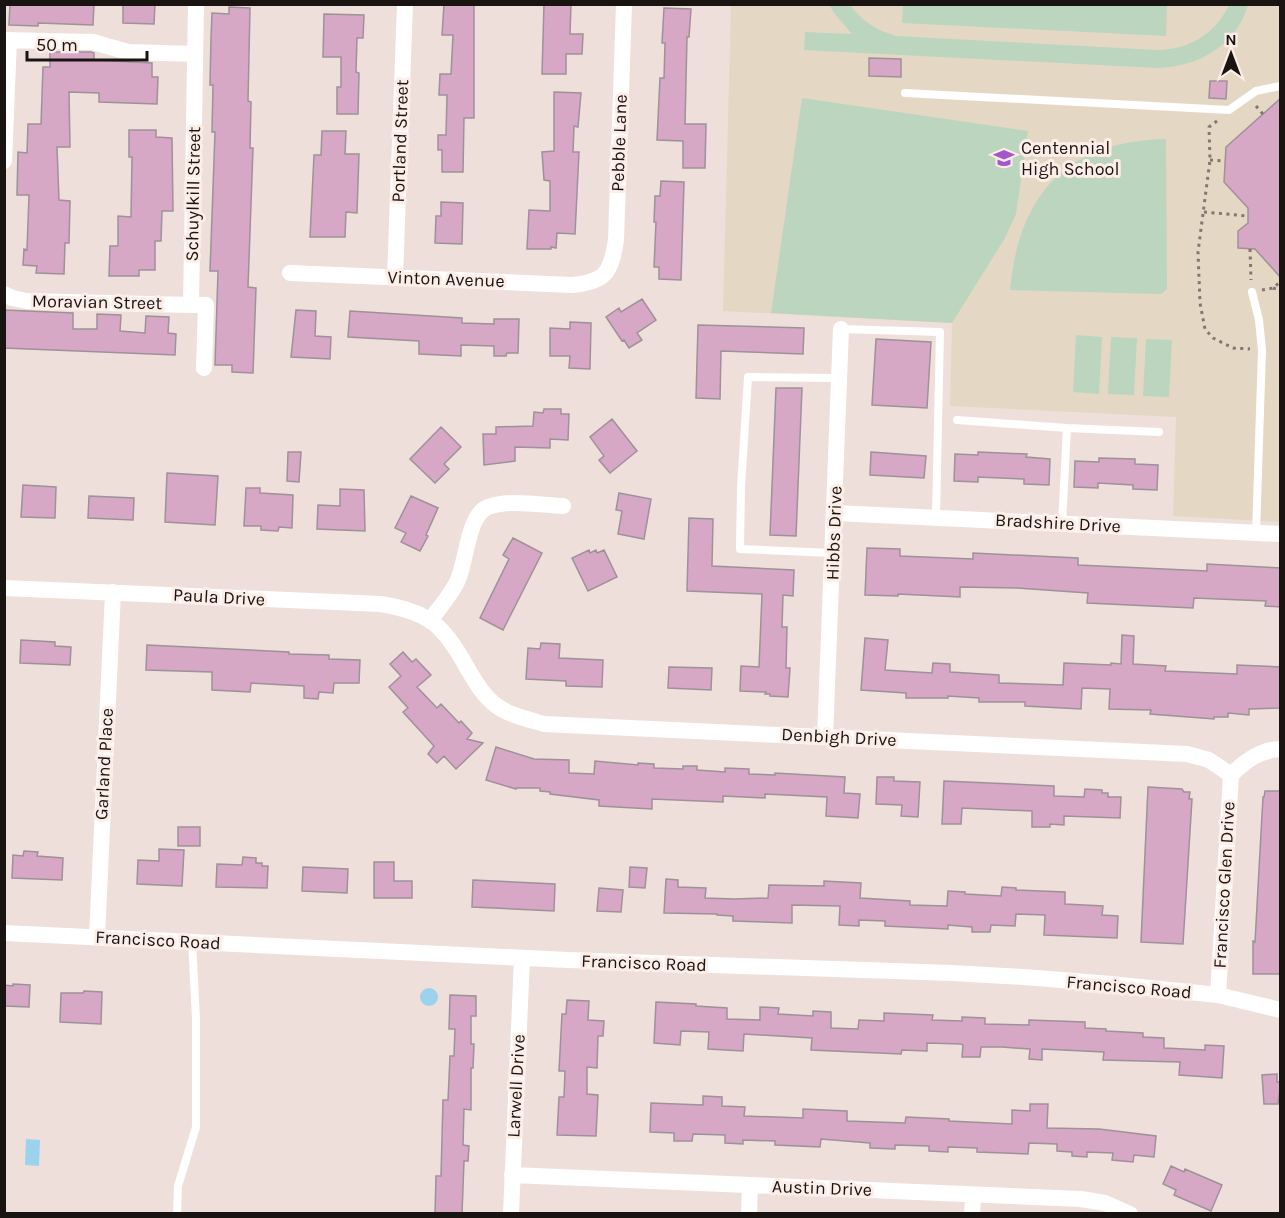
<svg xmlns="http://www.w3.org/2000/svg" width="1285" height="1218" font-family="Karla,sans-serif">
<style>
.education{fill:#e4d8c4}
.green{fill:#bbd5bf}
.water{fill:#9cd3ec}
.building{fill:#d6a8c6;stroke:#9e9199;stroke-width:1.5}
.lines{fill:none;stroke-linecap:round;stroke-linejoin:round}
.path{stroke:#807773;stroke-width:3;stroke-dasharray:3 4.5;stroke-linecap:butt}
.service{stroke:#fff;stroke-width:8}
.minor{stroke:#fff;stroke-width:16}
.labels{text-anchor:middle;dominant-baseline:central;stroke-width:6;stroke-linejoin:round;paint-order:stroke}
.street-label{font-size:18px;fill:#191412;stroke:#fcede7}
.poi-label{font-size:18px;fill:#191412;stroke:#fcede7;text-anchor:start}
</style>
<rect width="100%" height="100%" fill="#eedfda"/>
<path class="education" d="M731 5H1280V522L1173 516 1176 417 950 406 952 323 723 311Z"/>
<path class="green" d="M829 5H850C862 21 876 30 896 36L1158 50C1190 49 1215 34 1229 5H1248C1236 46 1198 67 1157 68L804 50 805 32 852 34 835 14Z
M903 5H1167L1166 36 902 23Z
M802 98 1028 131 1016 214 1005 238 952 323 771 313Z
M1166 139 1167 289 1161 294 1010 290C1019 194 1067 141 1166 139Z
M1076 335 1102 337 1099 394 1073 392Z
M1111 337 1137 338 1134 395 1108 394Z
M1146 339 1172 340 1169 397 1143 396Z"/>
<path class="water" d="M420 997a9 9 0 1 1 18 0a9 9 0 1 1-18 0Z
M26 1139 40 1140 39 1166 25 1165Z"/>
<path class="building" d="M10 4H94L93 25 38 23V26L9 25Z
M123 4H155L154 24 123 23Z
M444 4H474V118H464L463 172H442V150H438V135H446L447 95H439L440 74H451L453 35H442Z
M544 4H571L570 34H583L582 54H566V74H542Z
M229 7 250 8 248 101 251 102 250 148H253L248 287 256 288 253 373 232 372V365H215L218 271H210L215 132H212L213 85H210L211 38 212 13 229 14Z
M664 8 691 9 689 37H687L685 124H706L705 168H683V141L657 140 660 78H664L665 43H662Z
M324 14 364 15 363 38H357L356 72 359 73 358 114H337V87H341V57H323Z
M50 52H91L94 53V60L152 63V77H158L157 104 99 102V93L69 92 70 147H57L59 200 70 201 69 243H65L64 274 36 273 37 266 23 265 24 249 27 250 29 195H17L18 152 27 153 28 124H41L43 67H50Z
M869 58 901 59V77L869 76Z
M1210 81H1227L1226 99 1209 98Z
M554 92 581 93 578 127 574 126 573 152H579L575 234 557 233 556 248 551 247V249H527L529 210 550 211V181L544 180 542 152 554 151Z
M1281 98V278L1255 249 1238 248V231L1248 223V208L1224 182 1226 147Z
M129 130H156V137L172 138 173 211H162L161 241H155V270H139V276H109L110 246H118V216L131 217 132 157H129Z
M322 131H346L345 154H359L357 213 346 212 345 237H310L314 155H321Z
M661 181 684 182 681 280 659 279V267H654L656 222H654L655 196H660Z
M441 202 463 203 462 244 435 243 436 216H441Z
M642 299 656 320 637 333 642 340 629 348 624 340 622 341 606 317 619 308 621 312Z
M4 310 73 313V329H97V314L121 315 120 331 145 333 146 316 169 317 168 333 176 334 175 355 4 348Z
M296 310 316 311 315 336 331 337 330 359 291 357Z
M350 311 462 318V323L494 324V319H519L518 353H507L506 356H494V346L461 345V356L419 354V341L348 337Z
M570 322 591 323 590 369 569 368 570 356H550V328L570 329Z
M698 325 804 328 803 354 721 351 720 399 696 398Z
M876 339 931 342 927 408 872 405Z
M776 388H802L796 536 770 535Z
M544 409H561V414H569L568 440 550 439V448L515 447V461L484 465 483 434H496V427L533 426 534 412 543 413Z
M612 419 637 451 610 473 599 460 604 456 590 437Z
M441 427 461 447 444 464 449 469 435 483 410 459Z
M288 452H301L299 482 287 481Z
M871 452 926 456 924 478 870 475Z
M978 452 1027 454 1026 457 1050 459 1049 485 1024 484V479L978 477V482L954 481 955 454 978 455Z
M1099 458 1135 459V464L1158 465 1157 490 1133 489V485L1098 483V488L1074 487 1075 461 1099 462Z
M167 473 218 476 215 525 165 522Z
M23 485 56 487 55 518 21 517Z
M246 488H260V493L293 495 292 528 279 527 278 531 261 530V526H244Z
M340 489 364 490 365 531 317 529 318 505 340 506Z
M619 493 651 499 644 539 618 534 622 511 616 510Z
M89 496 134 498 133 520 88 518Z
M411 496 438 508 426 535 428 536 420 551 401 542 406 533 395 528Z
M689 518 713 519 712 566 794 570 793 596 783 595 782 627H787L786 668H790L788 697 770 696V694H765L766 692 740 691 741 666 759 667 762 594 687 591Z
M513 538 542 553 503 630 480 618 509 559 503 555Z
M867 548 900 549V556L973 559V553L1078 558V565L1207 571V564L1281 568V607L1265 606 1266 601 1194 598 1193 608 1087 603 1088 593 1017 588 960 587V597L898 594V596L865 595Z
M589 550 590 553 596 550 597 553 604 550 617 577 588 591 572 558Z
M1122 635 1134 636 1133 664 1166 666 1165 671 1237 674V665L1281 667V708L1249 709V715L1228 713V717H1214V719L1150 714 1151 710 1109 709 1110 689 1082 688 1081 709 1025 706V702H979V698L948 696V698H906V693L861 690 865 638 888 640 885 670 932 673 933 663 950 664V672L999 675V683L1063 685 1064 663 1111 665V663L1121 664Z
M21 640 55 642V646L71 647 70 665 20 663Z
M541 643 560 644 559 658 603 660 602 687 566 686V681L526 679 528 648 540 649Z
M147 645 289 652V654L329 655V659L360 660 359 683H334L333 693 319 692 318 699 304 698V686L251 683 250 692 212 690V672L146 670Z
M403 652 412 662 416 659 431 675 417 687 437 708 441 704 459 723 461 721 472 733 467 739 483 743 456 769 444 756 437 763 428 754 434 746 403 712 408 708 389 687 401 676 390 664Z
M669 667 712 668 711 690 668 688Z
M496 747 534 759 569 760V773L594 774 595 761 638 765V763L654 764V768L683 769V766H697V770L725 772V768L749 769V774L775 775V773L845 777 844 793 860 794 858 818 826 816 827 797 765 794V798L723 796V802L652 799V809L599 806V800L550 794V792L540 791V788H516V789L486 780Z
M877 777H894V781L920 782 918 817 901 816 902 805 876 804Z
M944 781 1054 786V796L1084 797 1085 789 1102 790V793H1108V797H1121L1120 818 1064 816V825L1050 824V827H1032V811L962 808 961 824H942Z
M1148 787 1182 789 1184 792H1190L1189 799H1192L1183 944 1141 942Z
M1265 791H1281V974H1253V941L1255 942 1263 797H1264Z
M178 827H200V846H178Z
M159 849 184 850 182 886 137 884 138 860 159 861Z
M24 851 38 852 37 856 63 858 62 880 12 878 13 855 23 856Z
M243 857 256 858V863H262V866H268L267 888 216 887 217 864 242 865Z
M374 862H394V881H412V898H374Z
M303 867 348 869 347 893 302 891Z
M630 867 647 868 645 888 629 887Z
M666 879 678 880V887L706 888 705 898 734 899 768 898 769 885 824 886V881L861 883 860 898 910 901V905L947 906 948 891 965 892V894L1001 896 1002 887 1016 888V890L1065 892V904L1103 906 1102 915 1118 916 1117 938 1044 935 1045 915 1016 914 1015 926 991 925 990 932H972V927L948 925V929L885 926V921L859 920V926L839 925 840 906 792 905V923L733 921V916L717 915V914L664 913Z
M473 880 555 884 554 911 472 907Z
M599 888 623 890 621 912 597 911Z
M13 984 30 985 29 1007 4 1006V985L13 986Z
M84 991 102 992 101 1024 60 1022 61 993H83Z
M450 995 476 996V1016H471V1044H474L473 1068H471V1110L464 1109 463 1145 469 1146 468 1161H464L462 1214H435L436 1176H441L443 1100H448L450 1056H454L455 1029H449Z
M567 1000 589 1001 588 1020 604 1021 603 1036H598L597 1068 587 1067V1094L598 1095 596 1136 557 1135 559 1097H564L565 1071H559L562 1014H566Z
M656 1002 696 1004V1006L727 1008V1019L760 1020V1007L779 1008 778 1014 813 1016V1011L831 1012V1028L858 1029 859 1020 884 1021V1013L933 1015 932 1020 962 1021V1017L985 1018V1024L1029 1025V1020L1085 1022V1028L1106 1029V1031L1143 1033V1037L1164 1038V1048L1205 1050V1045L1224 1046 1222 1078 1179 1075 1180 1062 1103 1060 1104 1052 1042 1049V1060L1029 1059 1030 1049 1002 1047H981L980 1057H962L963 1045 961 1044 927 1043V1051L902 1050 901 1054 811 1050 812 1038 744 1034 743 1051 708 1049 709 1032 681 1031 680 1045 654 1043Z
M1277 1074V1082H1281L1278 1104H1264L1262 1075Z
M703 1096 722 1097V1106L745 1107 744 1116 803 1118V1109L847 1111V1121L905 1123 906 1117 949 1119V1121L1012 1124V1110L1030 1111V1104H1048L1047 1128 1099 1129 1156 1136 1154 1157 1134 1155 1133 1162 1112 1160 1113 1153 1087 1152V1157L1072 1156V1152L1057 1151V1144L1029 1143 1028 1154 977 1152V1148L948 1147V1152L929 1151V1146L895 1145V1149L870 1148V1143L821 1139 820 1147 775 1145V1141L743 1140V1144L725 1143V1135L693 1134 692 1141H674V1133L650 1132 651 1103 703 1105Z
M1171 1166 1184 1172 1185 1169 1222 1185 1211 1211 1174 1195 1176 1190 1163 1184Z"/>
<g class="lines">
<path class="path" d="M1256 106 1263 114
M1217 121 1209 127 1210 160 1198 252 1200 303 1205 329 1213 338 1233 348 1250 349
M1210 160 1225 161
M1204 212 1248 216
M1250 249 1251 280
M1273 288 1280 290
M1262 290 1273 288 1280 282"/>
<path class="service" d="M905 93 1229 110 1256 91 1280 86
M1252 292 1259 320 1262 350 1256 533
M841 329 940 332 936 517
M957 420 1067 428
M1062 523 1067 428 1159 432
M833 553 740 549 741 487 748 377 840 378
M177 1214 178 1186 196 1127V1019L192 941"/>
<path class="minor" d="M196 4 191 305H206L204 368
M4 40 93 42 128 52 195 54
M4 161 9 40
M290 273 572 285C606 282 611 272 616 240L624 4
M395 277 405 4
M4 294 12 298 27 301 191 305
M835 513 1280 534
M4 588 381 604C428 612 443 624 466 666 474 679 481 693 493 703 507 715 527 719 544 724L1187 754 1209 760 1231 775C1245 761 1260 750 1280 749
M430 621C439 608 450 596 457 582 467 562 467 515 488 507 511 499 540 505 563 506
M825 737 841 329
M4 933 568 960 952 973 1024 977 1111 984 1218 995 1280 1010
M97 937 113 592
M1218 995 1231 775
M512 1175 1081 1199 1105 1203 1130 1214
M511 1214 522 958
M749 1214 750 1185
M972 1214 973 1195"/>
</g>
<defs>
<g id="school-bare" transform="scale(1.62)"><path d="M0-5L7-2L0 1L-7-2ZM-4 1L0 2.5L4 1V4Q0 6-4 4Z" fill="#a257ca" stroke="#fcede7" stroke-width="2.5" paint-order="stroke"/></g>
</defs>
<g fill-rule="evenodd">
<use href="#school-bare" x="1004" y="158"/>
</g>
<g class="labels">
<g class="street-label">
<text transform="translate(400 141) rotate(-88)">Portland Street</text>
<text transform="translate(619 143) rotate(-88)">Pebble Lane</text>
<text transform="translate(193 194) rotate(-89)">Schuylkill Street</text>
<text transform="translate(446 279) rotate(2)">Vinton Avenue</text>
<text transform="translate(97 302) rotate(1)">Moravian Street</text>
<text transform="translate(1058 523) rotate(3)">Bradshire Drive</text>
<text transform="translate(834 533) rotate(-88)">Hibbs Drive</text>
<text transform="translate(219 597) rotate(3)">Paula Drive</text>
<text transform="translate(839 737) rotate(3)">Denbigh Drive</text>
<text transform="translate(104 764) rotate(-87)">Garland Place</text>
<text transform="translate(1224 885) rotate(-87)">Francisco Glen Drive</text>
<text transform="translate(158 940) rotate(3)">Francisco Road</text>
<text transform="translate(644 963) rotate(2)">Francisco Road</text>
<text transform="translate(1129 987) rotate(5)">Francisco Road</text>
<text transform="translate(516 1086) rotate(-87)">Larwell Drive</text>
<text transform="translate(822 1188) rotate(2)">Austin Drive</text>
</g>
<g class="poi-label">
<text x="1021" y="148">Centennial<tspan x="1021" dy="21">High School</tspan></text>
</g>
</g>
<rect width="1285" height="1218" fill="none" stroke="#191412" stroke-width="12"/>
<g transform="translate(1231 54)" stroke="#fcede7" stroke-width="4.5" paint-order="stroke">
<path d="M0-4.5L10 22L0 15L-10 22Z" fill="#191412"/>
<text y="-9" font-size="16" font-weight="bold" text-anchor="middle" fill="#191412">N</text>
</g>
<path d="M27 51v9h120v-9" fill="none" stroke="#191412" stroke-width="3"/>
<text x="36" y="51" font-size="18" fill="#191412" stroke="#fcede7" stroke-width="4.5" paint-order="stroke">50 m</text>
</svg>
